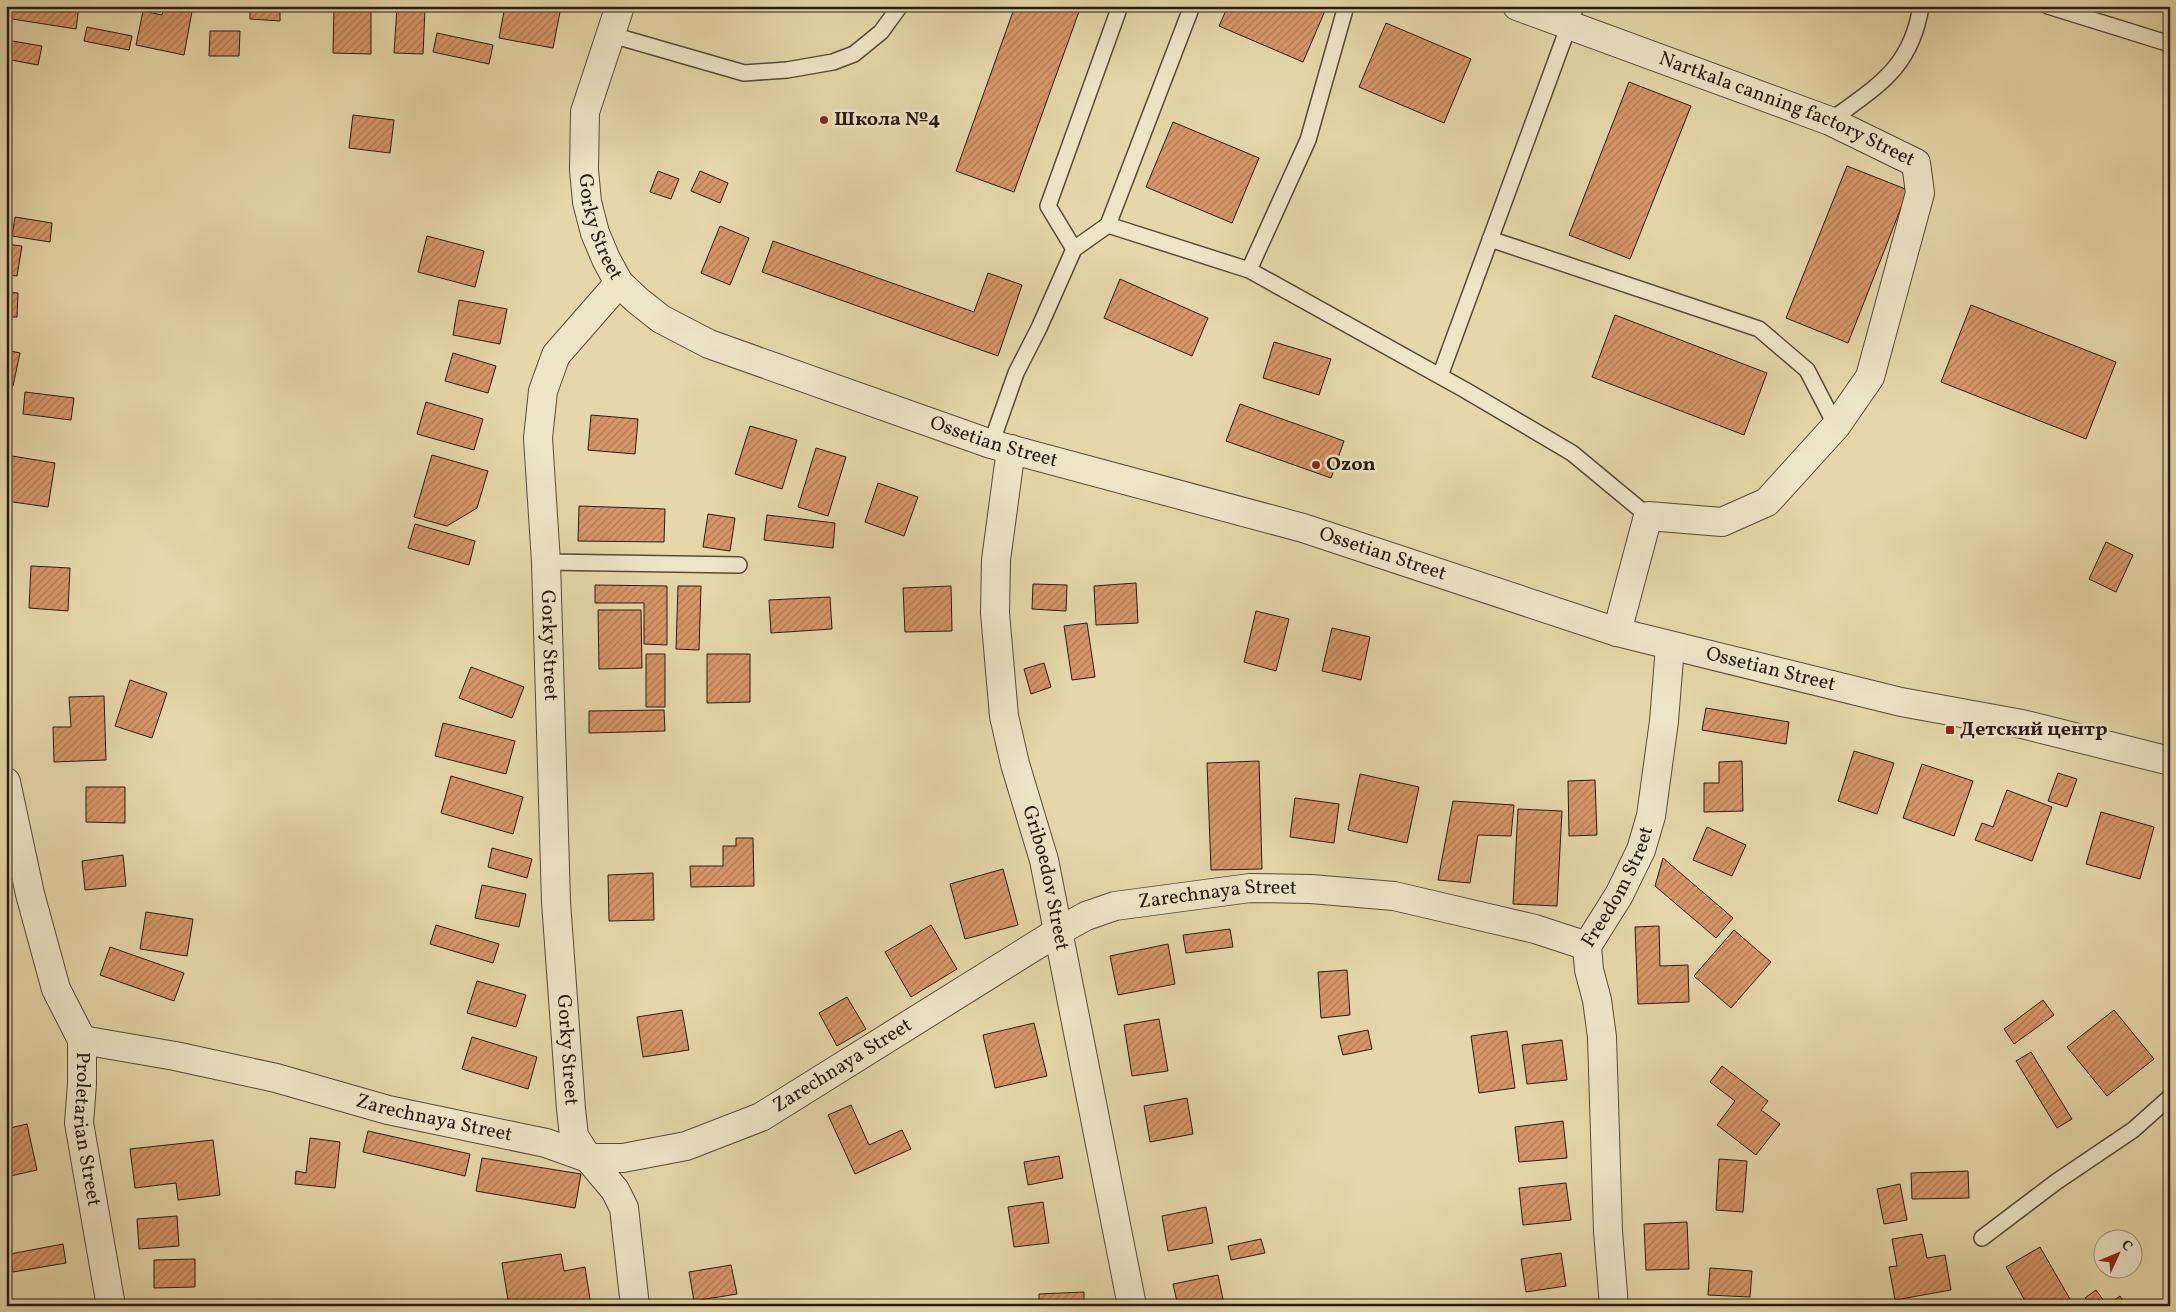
<svg xmlns="http://www.w3.org/2000/svg" width="2176" height="1312" font-family="Vollkorn,serif">
<style>
.building{fill:url(#building-hatch);stroke:#271b14}
.lines{fill:none;stroke-linecap:round;stroke-linejoin:round}
.lane-casing{stroke:#564a39;stroke-width:18}
.street-casing{stroke:#564a39;stroke-width:30}
.lane{stroke:#eee5c7;stroke-width:15}
.street{stroke:#eee5c7;stroke-width:28}
.poi-dot{fill:#8f2418;stroke:#eee5c7;stroke-width:2}
.labels{text-anchor:middle;dominant-baseline:central;stroke-width:5;stroke-linejoin:round;paint-order:stroke}
.street-label{font-size:20px;fill:#271b14;stroke:#eee5c7}
.poi-label{font-size:20px;font-weight:bold;fill:#271b14;stroke:#eee5c7;text-anchor:start}
</style>
<defs>
<pattern id="building-hatch" width="6" height="6" patternUnits="userSpaceOnUse" patternTransform="scale(1.25)"><rect width="6" height="6" fill="#d89669"/><path d="M-1 1l2-2M0 6l6-6M5 7l2-2" fill="none" stroke="#af7a55"/></pattern>
</defs>
<rect width="100%" height="100%" fill="#e5d7a9"/>
<filter id="stains"><feTurbulence type="fractalNoise" baseFrequency=".004" numOctaves="4"/><feColorMatrix values="0 0 0 0 .2 0 0 0 0 .09 0 0 0 0 .02 0 0 0 .5 -.17"/></filter>
<radialGradient id="worn" r=".72"><stop offset=".6" stop-color="#630" stop-opacity="0"/><stop offset="1" stop-color="#630" stop-opacity=".3"/></radialGradient>
<path class="building" d="M6 6H79L76 29 6 18Z
M164 6H193L184 55 136 45 143 11 162 15Z
M250 6H280V21L250 19Z
M334 6 371 7V54L333 53Z
M505 6H531L560 12 553 48 499 38Z
M1015 6H1081L1014 192 956 171Z
M1228 6H1327L1303 62 1219 26Z
M397 7 425 9 423 54 394 53Z
M1386 23 1471 59 1444 123 1359 87Z
M87 27 132 36 129 50 84 41Z
M210 31H240L239 56H209Z
M437 33 493 45 489 64 433 52Z
M6 40 42 46 38 65 6 59Z
M1629 82 1691 106 1630 259 1569 235Z
M353 115 394 120 390 153 349 148Z
M1173 122 1259 158 1232 223 1146 187Z
M1847 166 1908 190 1848 343 1786 318Z
M658 171 679 179 671 199 650 192Z
M700 171 728 183 720 203 691 191Z
M15 217 52 223 50 242 12 236Z
M720 226 749 238 730 285 701 273Z
M427 236 484 251 475 287 418 272Z
M773 241 974 312 988 273 1022 285 998 356 762 272Z
M6 244 22 246 17 276 6 275Z
M1120 279 1208 318 1192 356 1104 318Z
M6 292 18 293 17 317H6Z
M459 300 507 309 500 344 453 335Z
M1971 305 2116 362 2086 439 1941 382Z
M1615 315 1767 373 1744 435 1592 377Z
M1274 342 1331 359 1319 395 1263 378Z
M6 350 20 353 13 386 6 385Z
M453 353 496 366 488 393 445 381Z
M25 392 74 398 71 420 23 414Z
M426 402 483 419 474 450 417 434Z
M1240 404 1344 441 1331 478 1226 441Z
M591 415 638 419 635 454 588 450Z
M750 426 797 440 782 489 735 474Z
M816 448 846 457 828 516 798 507Z
M6 455 55 463 48 507 6 501Z
M432 455 488 471 477 508 447 526 414 517Z
M878 483 918 497 904 536 865 522Z
M579 506 665 509 664 542 578 541Z
M708 514 735 518 730 551 703 547Z
M767 515 835 523 833 548 764 540Z
M415 524 475 541 469 565 408 548Z
M2106 542 2133 555 2116 592 2089 579Z
M31 566 70 568 68 611 29 608Z
M1136 583 1138 623 1096 625 1094 586Z
M1033 584 1067 585 1066 611 1032 609Z
M595 585 667 586V645L644 644V603H595Z
M678 586H701L699 650 676 649Z
M951 586 952 631 905 632 903 588Z
M830 597 832 629 771 633 769 600Z
M598 610H641L642 668 599 669Z
M1256 611 1289 619 1276 671 1244 662Z
M1087 623 1095 677 1072 680 1064 626Z
M1332 628 1370 637 1361 680 1322 671Z
M646 654H665V707H646Z
M707 654H750V702L707 703Z
M1044 663 1051 687 1031 694 1024 669Z
M471 667 524 687 512 718 459 698Z
M130 680 167 693 152 738 115 726Z
M104 696 106 760 54 762 53 727H71L69 697Z
M1706 708 1789 722 1786 744 1702 730Z
M664 710 665 731 589 733V711Z
M443 723 515 741 506 774 435 756Z
M1854 751 1894 763 1877 814 1838 801Z
M1259 761 1262 869 1211 870 1207 763Z
M1742 761 1743 811 1704 812V783H1719V762Z
M1922 764 1973 781 1954 836 1903 818Z
M2058 773 2077 779 2067 807 2048 801Z
M1360 774 1419 787 1407 843 1348 830Z
M451 776 523 797 513 834 441 813Z
M1595 780 1597 835 1569 836 1568 781Z
M86 787H125V823L86 822Z
M2007 790 2052 807 2032 861 1975 840 1982 823 1993 827Z
M1295 798 1339 804 1334 843 1290 837Z
M1453 801 1514 805 1511 836 1478 835 1470 883 1438 880Z
M1518 809 1562 811 1557 906 1513 904Z
M2101 812 2154 827 2140 879 2086 864Z
M1707 827 1746 845 1732 876 1693 860Z
M736 838H753L754 886 691 887 690 866H723V846H736Z
M492 848 532 859 527 878 488 867Z
M123 855 126 886 85 890 82 861Z
M1663 858 1733 918 1716 938 1655 886Z
M1003 869 1018 925 965 939 950 884Z
M653 873 654 920 609 921 608 875Z
M482 885 526 894 519 927 475 918Z
M146 912 193 919 187 956 140 949Z
M436 925 499 944 493 963 430 944Z
M931 925 957 969 911 997 885 952Z
M1659 926 1660 966 1688 965 1689 1002 1638 1004 1635 927Z
M1230 929 1233 947 1186 953 1183 935Z
M1734 930 1771 962 1731 1008 1694 976Z
M1168 944 1175 984 1118 995 1110 956Z
M110 947 184 973 174 1001 100 975Z
M1347 970 1350 1015 1321 1018 1318 972Z
M477 981 526 995 516 1027 467 1013Z
M847 997 866 1029 837 1046 819 1013Z
M2043 1000 2054 1015 2014 1044 2004 1029Z
M682 1010 689 1050 643 1057 637 1017Z
M2114 1010 2154 1059 2107 1096 2067 1047Z
M1159 1019 1168 1071 1132 1076 1124 1025Z
M1034 1023 1047 1076 995 1088 983 1035Z
M1368 1030 1372 1049 1343 1055 1338 1036Z
M1507 1031 1515 1088 1479 1093 1471 1036Z
M472 1037 537 1057 528 1089 462 1069Z
M1562 1040 1567 1080 1527 1084 1522 1045Z
M2031 1052 2072 1119 2057 1128 2016 1061Z
M1722 1066 1768 1101 1761 1110 1780 1124 1756 1155 1717 1125 1735 1101 1710 1082Z
M1187 1098 1193 1134 1150 1142 1144 1106Z
M851 1105 869 1145 902 1130 911 1149 855 1174 828 1115Z
M1563 1121 1567 1158 1519 1162 1515 1127Z
M27 1124 37 1170 6 1177V1129Z
M368 1131 470 1154 465 1176 363 1152Z
M310 1138 340 1142 335 1188 295 1184 296 1171 306 1173Z
M213 1140 220 1195 178 1200 176 1183 135 1188 130 1149Z
M1059 1156 1063 1178 1028 1185 1024 1162Z
M482 1158 581 1174 575 1208 476 1191Z
M1719 1159 1747 1161 1743 1212 1716 1210Z
M1968 1171 1969 1198 1912 1199 1911 1173Z
M1566 1183 1571 1220 1523 1225 1519 1188Z
M1900 1184 1907 1220 1884 1224 1877 1189Z
M1043 1202 1049 1243 1014 1247 1008 1207Z
M1206 1207 1213 1243 1168 1251 1162 1216Z
M177 1216 179 1246 139 1249 137 1219Z
M1687 1222 1689 1269 1646 1270 1644 1224Z
M1922 1234 1927 1258 1945 1255 1951 1290 1895 1300 1889 1267 1897 1266 1892 1239Z
M1261 1239 1265 1253 1231 1260 1228 1246Z
M63 1244 66 1263 13 1272 10 1254Z
M2040 1247 2074 1306H2028L2006 1267Z
M1561 1253 1566 1286 1526 1292 1521 1259Z
M561 1254 564 1271 585 1267 591 1306H509L502 1263Z
M195 1259V1287L154 1288V1260Z
M731 1265 737 1294 694 1301 689 1272Z
M1710 1268 1752 1271 1750 1297 1708 1295Z
M1218 1275 1224 1304 1178 1306 1173 1284Z
M2096 1290 2107 1305 2120 1296 2127 1306H2091L2085 1298Z
M1084 1292V1306H1039V1294Z
M1990 1300 1994 1306H1980Z"/>
<g class="lines">
<g class="lane-casing">
<path id="lane" d="M2048 6 2170 44
M612 35 744 73 787 70 833 62 854 54 881 32 900 6
M1830 121C1877 86 1911 69 1921 6
M1108 225 1192 6
M1490 239 1759 329 1807 370 1836 426
M1074 249 1048 206 1120 6
M1249 270 1308 140 1346 6
M1440 376 1576 6
M991 444 1016 373 1039 328 1074 249 1108 225 1249 270 1465 390 1572 453 1648 516
M546 562 739 565
M1982 1238 2056 1182 2133 1130 2170 1097"/>
</g>
<g class="street-casing">
<g id="street">
<path id="s1" d="M620 6 585 112 584 170 587 202 595 233 606 259 619 283 637 300 661 319 709 344 991 444 1303 528 1617 632 1901 702 2022 724 2170 761"/>
<path id="s2" d="M1517 6 1830 121 1916 163 1920 193 1870 377 1836 426 1767 502 1722 522 1648 516 1617 632"/>
<path id="s3" d="M619 283 556 355 543 391 538 438 546 562 556 902 571 1109 574 1136 588 1158 615 1190 624 1208 635 1306"/>
<path id="s4" d="M1011 449 996 560 995 613 1004 716 1015 764 1044 860 1132 1306"/>
<path id="s5" d="M6 782 30 894 56 989 82 1040V1084L79 1123 111 1306"/>
<path id="s6" d="M82 1040 175 1056 276 1078 388 1110 546 1143 588 1158H623L686 1146 761 1117 1059 931 1086 916 1115 906 1250 888 1311 889 1394 896 1535 929 1587 946"/>
<path id="s7" d="M1614 1306 1608 1231 1602 1037 1597 1000 1589 970 1587 946 1619 895 1641 850 1651 816 1664 721 1670 646"/>
</g>
</g>
<use href="#lane" class="lane"/>
<use href="#street" class="street"/>
</g>
<g class="poi-dot">
<circle cx="824" cy="120" r="5"/>
<circle cx="1316" cy="465" r="5"/>
<rect x="1945" y="725" width="10" height="10" rx="2.5"/>
</g>
<g class="labels">
<g class="street-label">
<text stroke="none"><textPath href="#s2" startOffset="289">Nartkala canning factory Street</textPath></text>
<text stroke="none"><textPath href="#s1" startOffset="229">Gorky Street</textPath></text>
<text stroke="none"><textPath href="#s1" startOffset="700">Ossetian Street</textPath></text>
<text stroke="none"><textPath href="#s1" startOffset="1105">Ossetian Street</textPath></text>
<text stroke="none"><textPath href="#s3" startOffset="389">Gorky Street</textPath></text>
<text stroke="none"><textPath href="#s1" startOffset="1510">Ossetian Street</textPath></text>
<text stroke="none"><textPath href="#s4" startOffset="436">Griboedov Street</textPath></text>
<text stroke="none"><textPath href="#s7" startOffset="429">Freedom Street</textPath></text>
<text stroke="none"><textPath href="#s6" startOffset="1216">Zarechnaya Street</textPath></text>
<text stroke="none"><textPath href="#s3" startOffset="794">Gorky Street</textPath></text>
<text stroke="none"><textPath href="#s6" startOffset="796">Zarechnaya Street</textPath></text>
<text stroke="none"><textPath href="#s6" startOffset="361">Zarechnaya Street</textPath></text>
<text stroke="none"><textPath href="#s5" startOffset="360">Proletarian Street</textPath></text>
</g>
<g class="poi-label">
<text x="834" y="120">Школа №4</text>
<text x="1326" y="465">Ozon</text>
<text x="1960" y="730">Детский центр</text>
</g>
</g>
<rect width="2176" height="1312" fill="none" stroke="#e5d7a9" stroke-width="25"/>
<rect x="8" y="8" width="2161" height="1297" fill="none" stroke="#271b14" stroke-width="2.5"/>
<rect x="12" y="12" width="2151" height="1287" fill="none" stroke="#271b14"/>
<g transform="translate(2118 1254) rotate(46)"><circle r="24" fill="#eee5c7" stroke="#9e947f"/>
<path d="M0-4L9 19L0 12L-9 19Z" fill="#8f2418"/>
<text y="-8" font-size="14" font-weight="bold" text-anchor="middle" fill="#271b14">С</text>
</g>
<rect width="100%" height="100%" filter="url(#stains)"/>
<rect width="100%" height="100%" fill="url(#worn)"/>
</svg>
